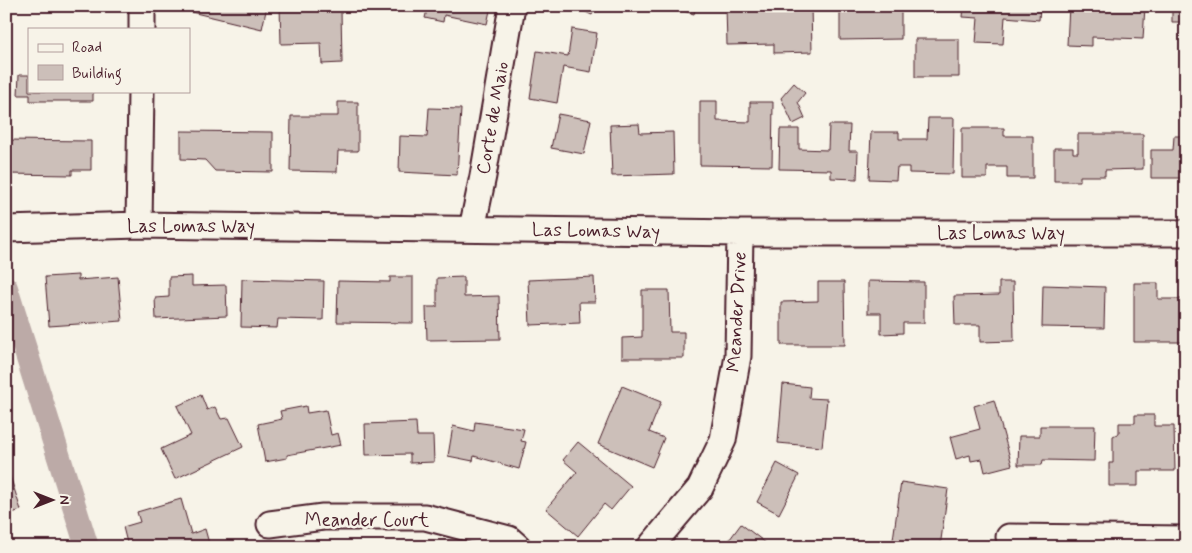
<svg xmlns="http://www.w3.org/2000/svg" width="1192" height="553" font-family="Mynerve,sans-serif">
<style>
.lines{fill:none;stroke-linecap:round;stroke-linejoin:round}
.canal{stroke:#bcaaa7;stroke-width:24}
.building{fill:#ccbfb9;stroke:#4a1f2b}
.street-casing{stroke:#4a1f2b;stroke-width:29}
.street{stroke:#f7f3e8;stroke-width:25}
.labels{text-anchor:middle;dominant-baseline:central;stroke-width:5;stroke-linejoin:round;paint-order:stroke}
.street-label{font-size:19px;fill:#4a1f2b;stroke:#f7f3e8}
</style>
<rect width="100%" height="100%" fill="#f7f3e8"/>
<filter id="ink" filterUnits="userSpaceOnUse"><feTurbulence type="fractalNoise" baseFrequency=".02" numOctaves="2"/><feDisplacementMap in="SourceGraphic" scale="10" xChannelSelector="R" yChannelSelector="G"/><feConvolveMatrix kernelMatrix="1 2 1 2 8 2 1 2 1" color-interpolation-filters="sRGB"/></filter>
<g filter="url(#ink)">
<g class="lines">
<path class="canal" d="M6 288 87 547"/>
</g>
<path class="building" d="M188 6H267L262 29 187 11Z
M280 6H308V11L341 10 342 63 322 64 321 43 281 44Z
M349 6H378V11L349 8Z
M428 6H491L487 24 444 15 443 22 425 18Z
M572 6H596L592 15Z
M676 6H696L694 14 676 9Z
M726 6H811L812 52 774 53V44L727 45Z
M832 6H901V39L840 40V9H832Z
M964 6H1040L1039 20 1005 17 1003 44 976 43 978 18 963 17Z
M1069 6H1145L1143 39 1092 37V46L1067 45Z
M1172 6H1186V22H1172Z
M572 29 597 33 591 72 563 67 557 103 530 98 537 51 568 56Z
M915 39H959V77H915Z
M19 75H29V91H93V101H30V95H18Z
M794 83 805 93 798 102 805 118 793 124 781 98Z
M700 101H717V121L750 122V102H773L772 166 700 165Z
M338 102H358V151H338L337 172 290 171 291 116H338Z
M429 108 461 109 457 175 399 172 400 136 427 137Z
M558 114 591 120 584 154 551 148Z
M928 118H954L953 174 909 173V167H897L896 180 869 179 871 132H899V139H927Z
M639 124 640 133 673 132 674 174 612 176 610 125Z
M829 125H850L849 151H858L857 179 831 178V170L779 169 780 129H799V149L828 150Z
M962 128H1004V136H1033V178H1007V167H987V178H962Z
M181 131 273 132V172L215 171 205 160 181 159Z
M1078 134H1143V169L1105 170V176H1080V181H1054V148H1073V153H1078Z
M1174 136H1186V178H1151V150H1173Z
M6 140 91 141V170H72V175L6 174Z
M78 275V280L118 277 122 321 49 326 45 277Z
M192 276V286L226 285 227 316 156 319 155 298 169 297V277Z
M390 277H413V323L337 322 338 281 390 282Z
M464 277V297L499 296 500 339 427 340 426 307H437V278Z
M594 277 595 302H579L580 323 530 325 528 280Z
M242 279 324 281 323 320 278 319 277 328 241 327Z
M868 281 924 282V323H903V333L881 334V313H868Z
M818 282H844L845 345H781V302L818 301Z
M999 282H1013L1014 341 980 342V325H955L954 296 999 295Z
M1134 283H1158V299H1186V342H1134Z
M1043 285 1105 287 1104 328 1042 327Z
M642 290H669L670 332H684V358H622V338L642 337Z
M783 384 810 387 809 398 827 399 822 447 778 443Z
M622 386 661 402 649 432 664 438 652 467 598 444Z
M201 395 207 410 215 407 221 419 229 418 243 447 175 479 161 449 191 435 177 406Z
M994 400 1012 465 985 472 982 459 971 461 970 455 956 459 950 437 980 429 974 406Z
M306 406 307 413 326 410 331 435 338 433 341 445 287 455V458L265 462 258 424 282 419 280 411Z
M1135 415H1154V426H1174L1175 471H1138V486H1109V463H1113V436L1119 433V423H1135Z
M416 422 417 436H433L434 462 410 463V454L366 455 365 424Z
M475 422 524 429 521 441 526 442 519 469 474 456 473 461 448 456 453 426 474 431Z
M1040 426H1095L1094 461 1043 460 1042 465H1018L1019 436H1040Z
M578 442 631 486 611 510 604 504 578 536 546 509 577 472 563 460Z
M777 463 799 475 779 514 757 502Z
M10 476 21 510 6 515V477Z
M901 482 948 489 940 547H892Z
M181 499 191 534 205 529 210 547H128L123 527 140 522 137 512Z
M741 524 771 547H724Z"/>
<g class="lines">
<g class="street-casing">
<path id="street" d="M142 29V6
M139 225 141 91
M6 229 139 225 740 233H1186
M472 229 483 176 512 6
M270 524 323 517H425L509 539 518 547
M1009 537 1186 539
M650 547 700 488 723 440 738 356 740 233"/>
</g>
<use href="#street" class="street"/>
</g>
</g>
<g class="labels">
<g class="street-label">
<text transform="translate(493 118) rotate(-80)">Corte de Maio</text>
<text x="191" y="226">Las Lomas Way</text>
<text transform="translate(596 231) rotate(1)">Las Lomas Way</text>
<text x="1001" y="233">Las Lomas Way</text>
<text transform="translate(737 312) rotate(-87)">Meander Drive</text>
<text x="367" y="520">Meander Court</text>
</g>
</g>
<rect width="1192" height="553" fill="none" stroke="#f7f3e8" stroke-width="25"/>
<rect x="12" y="12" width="1167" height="528" fill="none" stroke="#4a1f2b" stroke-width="2" filter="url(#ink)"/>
<rect x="28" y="28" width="162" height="65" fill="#f7f3e8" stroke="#b29e9c"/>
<rect x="38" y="44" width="25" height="8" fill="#f7f3e8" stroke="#b29e9c"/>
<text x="72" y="52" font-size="15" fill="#4a1f2b">Road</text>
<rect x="38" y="65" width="25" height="15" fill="#ccbfb9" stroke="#b29e9c"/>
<text x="72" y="78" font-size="15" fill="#4a1f2b">Building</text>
<g transform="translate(52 500) rotate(90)" stroke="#f7f3e8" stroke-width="4" paint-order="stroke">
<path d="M0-4L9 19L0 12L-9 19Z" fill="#4a1f2b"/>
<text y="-8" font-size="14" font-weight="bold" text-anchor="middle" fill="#4a1f2b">N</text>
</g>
</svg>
